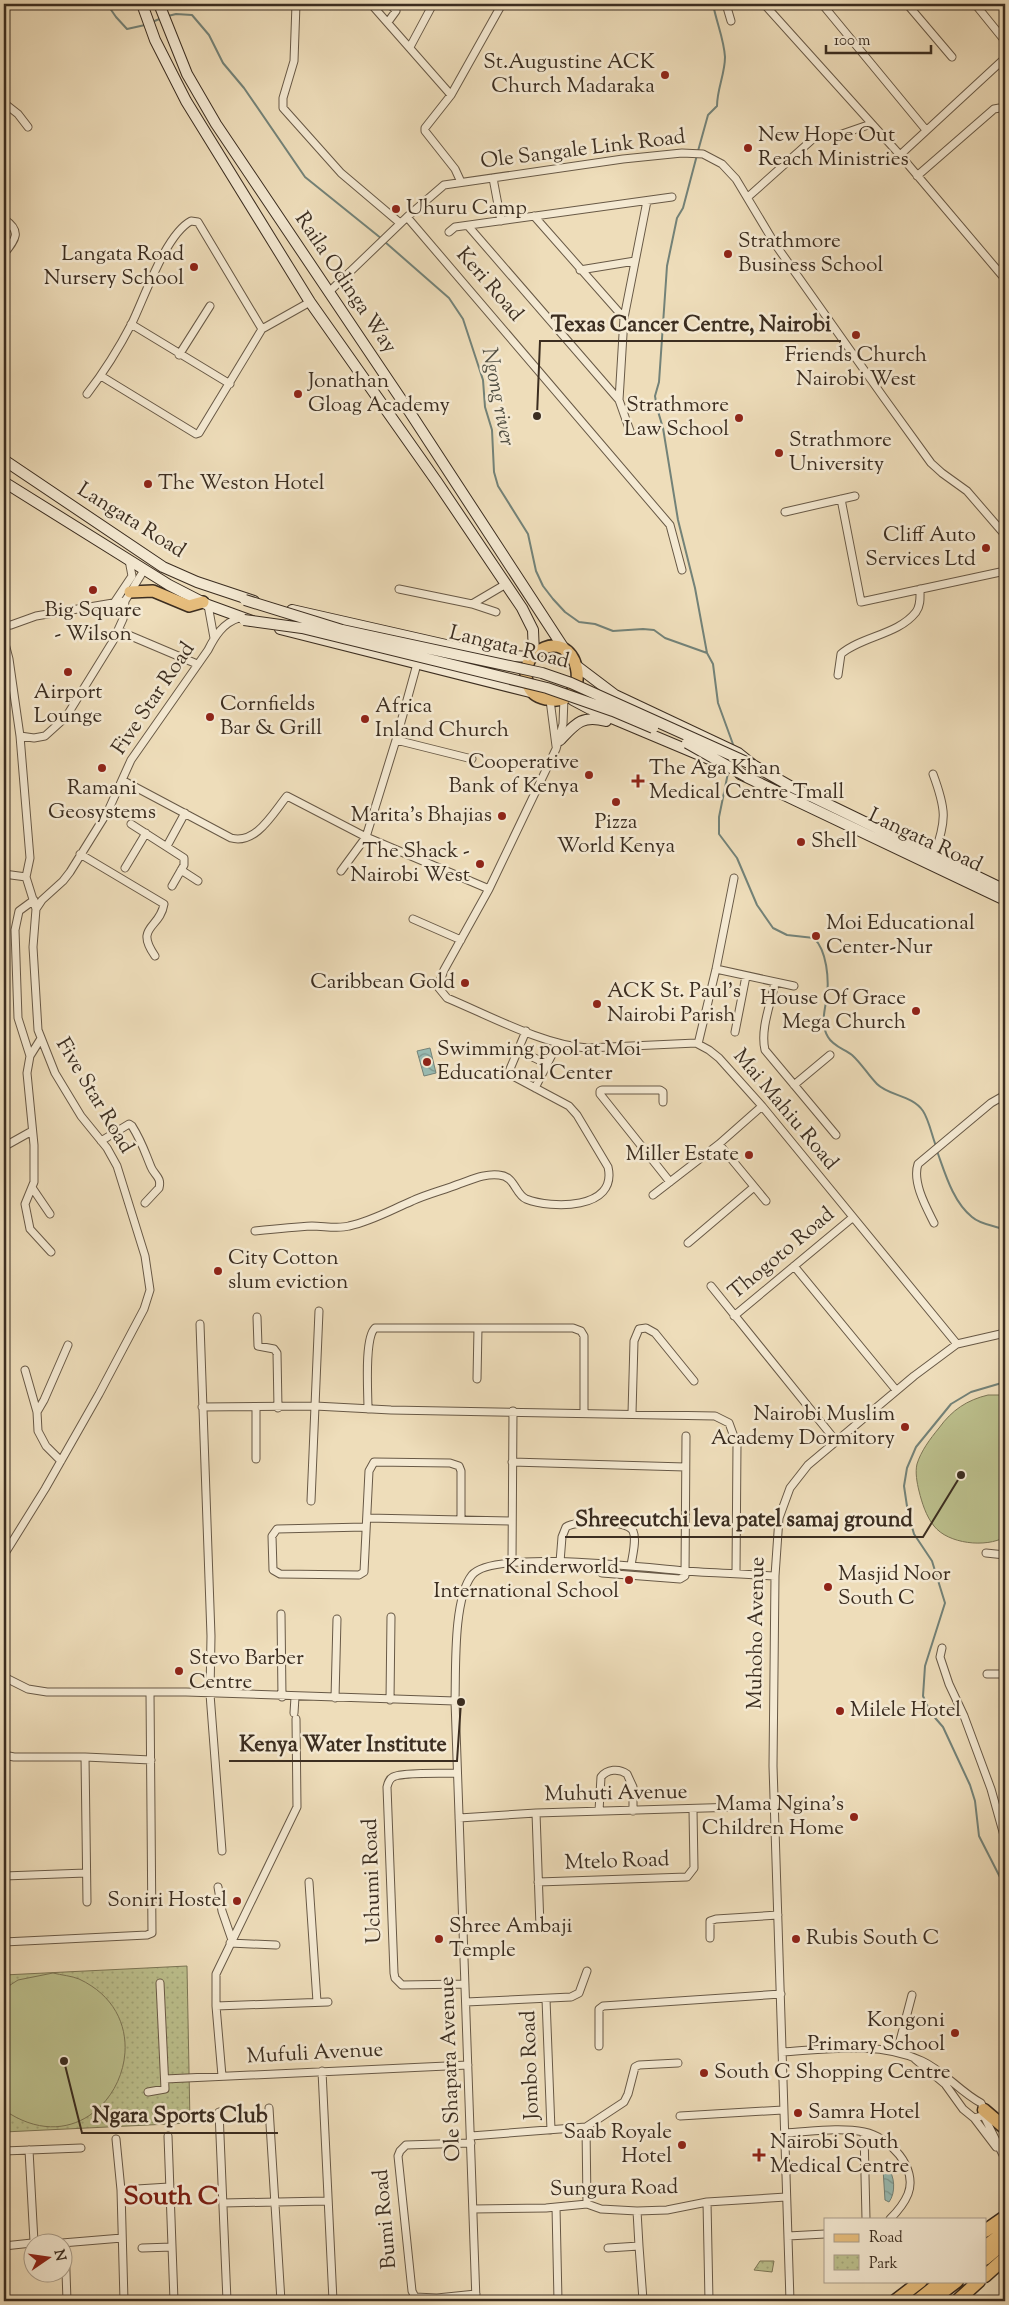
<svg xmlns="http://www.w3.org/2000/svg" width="1009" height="2305" font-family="'Sorts Mill Goudy',serif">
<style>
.park{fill:url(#park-dots);stroke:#7c7656}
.garden{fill:#bcc08d;stroke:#7c7656}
.water{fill:url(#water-waves);stroke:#738278}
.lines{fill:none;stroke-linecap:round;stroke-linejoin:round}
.stream{stroke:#738278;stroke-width:2}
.street-casing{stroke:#685946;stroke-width:9}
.secondary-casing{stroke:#3b2d20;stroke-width:12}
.primary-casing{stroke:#3b2d20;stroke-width:14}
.highway-casing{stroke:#3b2d20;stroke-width:15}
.street{stroke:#f4e9d2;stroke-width:7}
.secondary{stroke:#f4e9d2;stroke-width:10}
.primary{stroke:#e7be7d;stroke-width:11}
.highway{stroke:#e7be7d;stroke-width:12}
.secondary-bridge-casing{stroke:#3b2d20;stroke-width:12;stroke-linecap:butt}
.secondary-bridge{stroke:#f4e9d2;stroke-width:10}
.poi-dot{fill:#8f2418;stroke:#f4e9d2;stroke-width:2}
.labels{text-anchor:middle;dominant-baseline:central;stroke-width:5;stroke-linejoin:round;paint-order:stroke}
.poi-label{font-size:21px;fill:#3b2d20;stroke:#f4e9d2;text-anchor:start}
.street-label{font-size:21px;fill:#3b2d20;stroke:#f4e9d2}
.water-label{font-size:22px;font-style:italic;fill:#525044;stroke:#f4e9d2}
.district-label{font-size:26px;font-weight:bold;fill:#7a1f14;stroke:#f4e9d2}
.leader{fill:none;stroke:#3b2d20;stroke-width:2}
.callout-dot{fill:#3b2d20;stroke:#f4e9d2;stroke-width:2}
.callout-label{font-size:22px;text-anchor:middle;font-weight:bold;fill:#3b2d20;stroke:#f4e9d2;stroke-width:5;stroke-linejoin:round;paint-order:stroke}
</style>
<defs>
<pattern id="park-dots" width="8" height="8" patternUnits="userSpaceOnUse" patternTransform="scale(1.25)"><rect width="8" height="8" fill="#bcc08d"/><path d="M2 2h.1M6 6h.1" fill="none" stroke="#a2a579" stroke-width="1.8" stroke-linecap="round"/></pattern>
<pattern id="water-waves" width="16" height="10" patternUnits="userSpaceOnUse" patternTransform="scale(1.25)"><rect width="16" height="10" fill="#99bbb2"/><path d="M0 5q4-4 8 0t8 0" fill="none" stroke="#7e9890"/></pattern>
</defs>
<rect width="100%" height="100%" fill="#eeddba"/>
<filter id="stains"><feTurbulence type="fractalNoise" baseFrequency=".004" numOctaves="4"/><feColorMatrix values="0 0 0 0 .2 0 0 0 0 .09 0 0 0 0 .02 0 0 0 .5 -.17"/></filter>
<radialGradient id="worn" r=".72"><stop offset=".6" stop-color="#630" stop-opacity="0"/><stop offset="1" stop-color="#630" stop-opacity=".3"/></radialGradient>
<path class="park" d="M187 1966 190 2123 4 2132V1975Z
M760 2261H774L772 2272 754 2270Z"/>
<path class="garden" d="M988 1395H1005V1537C986 1548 948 1544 934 1526 926 1516 922 1503 919 1491 917 1483 915 1472 917 1464 921 1451 930 1439 939 1428 952 1410 967 1400 988 1395Z
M53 1973C61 1975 72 1976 79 1979 178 2025 101 2177 4 2110V1989L18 1980Z"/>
<path class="water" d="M430 1048 436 1073 424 1076 417 1051Z
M887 2167C895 2175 896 2193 889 2202L885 2200 883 2169Z"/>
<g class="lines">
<path class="stream" d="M107 4 116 17 127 29 145 25
M168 16 176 14 192 15 209 35 223 63 244 88 305 177 382 239
M152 22 162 18
M698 151 708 115 717 106C717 89 725 74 725 57 724 39 716 21 713 4
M697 155 683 208 677 218 667 266 659 382 655 396 657 408 663 428 678 520 695 588 707 653 713 664 718 703 734 747
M385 242 449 298 463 319 483 380 485 407 492 430 494 472 498 486 528 534 536 571 543 586 553 599 565 612 579 622 595 624 613 631 643 629 654 630 665 638 707 653
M728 773 719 817V834L737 858 757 905 773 928 787 935 814 938C827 951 829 979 827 996 825 1010 820 1024 828 1037 833 1046 844 1049 852 1055 862 1064 868 1075 877 1084 889 1096 912 1095 923 1111 929 1120 932 1136 936 1146
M937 1151C945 1173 953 1202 972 1217 981 1225 994 1225 1005 1230
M1005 1382 971 1392 951 1404 916 1447 907 1468 904 1486 908 1513 914 1534 932 1561 945 1603 925 1666 923 1696 930 1712 943 1727 970 1785 975 1801 979 1836 1005 1887"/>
<g class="street-casing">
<path id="street" d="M296 4 294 61 283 98V108L341 173 400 223
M371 4 451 95
M726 4 731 21
M764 4 900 155 1005 279
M822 4 926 130
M907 4 952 57
M975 4 1005 41
M388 22 396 11 390 4
M410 47 433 4
M4 103 18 114 28 127
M900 155 1005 58
M917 176 994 109 1005 107
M493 178 501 221
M461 182 455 169 425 131V128L451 95 502 4
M748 197 814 138 842 134 871 124
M534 216 624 318
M407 217 670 525 682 570
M4 219C22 231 16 239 4 254
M469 227 619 400
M449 232 455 227 672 197
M580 270 635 261
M329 292 407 217 444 185 623 159 682 153 703 154 722 164 736 179 775 244 884 398 931 463 942 473 967 491 1005 535
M131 324 230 384
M179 355 210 306
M101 376 196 434 199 433 262 329 310 302
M87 394C104 372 119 348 132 323 145 296 166 234 191 221L198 222 262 329
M630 431 619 400 624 318 647 201
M841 499 861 602 1005 571
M785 512 855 496
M399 589 472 604 506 584
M114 603 132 576 129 560
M472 604 496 612
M208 605 214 638
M4 626 11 625 36 616 125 601
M119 631 197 664
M4 640 9 659 20 736 30 858 26 877 36 909
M838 675 841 654C862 636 898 635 916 612 921 605 920 597 920 589
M564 698 563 724 556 749 489 889 444 970 438 987 447 998C488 1015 545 1046 588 1048L696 1043 709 1050 719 1058 762 1106 957 1344
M550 700 556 746
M20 736 34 738 45 736 66 717 113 641 123 619 125 601 144 570
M396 740 417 664
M933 774C946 809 947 820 934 855
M122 780 231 838C256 845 273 813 287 796L366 837 489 889
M131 824 184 858V865L172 886
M167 846 185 813
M80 854 164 904C160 929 134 926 155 956
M125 868 146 833
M181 870 198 881
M341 871 366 837 396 740 472 759
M4 874 26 877
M413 919 461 940
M716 969 794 986
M775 983C771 1003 760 1029 765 1050L836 1135
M735 1032 746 976
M40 1040 30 1056 27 1073 34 1145V1182L25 1204 30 1229 51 1252
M698 1044 716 969 734 878
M518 1050 547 1064
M30 1056 18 1018 15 930 19 911 34 900
M794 1085 830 1055
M535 1088 558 1043
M663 1102V1092L660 1090H602L600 1091V1094L670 1182
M101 1141 129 1124 132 1126C142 1142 144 1150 151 1167 154 1175 162 1177 159 1188L145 1203
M719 1144 766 1201
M7 1145 32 1131
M33 1189 50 1214
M653 1195 719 1144 762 1106
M934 1223C926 1207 912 1182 918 1164L991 1103 1005 1095
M255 1231C274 1229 293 1227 312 1226 324 1226 338 1229 349 1226 372 1221 391 1210 412 1201 427 1194 444 1190 459 1184 471 1180 486 1173 499 1175 515 1176 515 1194 526 1199 551 1209 618 1210 608 1167L577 1115 569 1106 511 1075 510 1069 526 1031
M688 1243 754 1187
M794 1266 896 1390
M711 1286 836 1441
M734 1316 852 1218
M257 1317 258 1346 274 1349 277 1353 278 1408
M200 1324 211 1636 210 1694 222 1851
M25 1370 37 1412 38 1431 46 1446 61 1461
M477 1379 478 1328
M202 1407 315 1406 391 1410 715 1416 729 1423 737 1445 736 1573
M368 1409C368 1392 364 1338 375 1328H573L581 1331 584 1336V1412
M37 1412 44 1400 68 1345
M632 1413 634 1341 639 1329 646 1328 655 1333 694 1381
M256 1459V1407
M512 1462 685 1467
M311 1501 319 1311
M367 1518 511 1521
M642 1522 685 1523
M365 1527 277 1529 272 1536 273 1570 280 1574 359 1575 364 1572 369 1471 374 1462 450 1463 459 1466 461 1471V1519
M986 1553 1005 1555
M4 1555 45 1489 99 1394 144 1309 150 1290 145 1256 117 1166 107 1148 81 1116 55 1073 38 1030 33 947 36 909 42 900 63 881 70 872 108 811 131 760 208 650C215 636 223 623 239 618
M512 1562 513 1411
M560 1562 562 1537 566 1527C576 1520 627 1519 633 1531 637 1540 632 1557 631 1566
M602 1573 680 1579 685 1576 686 1436
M281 1614 282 1697
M942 1648 940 1657 949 1684 964 1716 991 1789 1005 1839
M987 1674H1005
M4 1677 28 1689 47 1692H186L455 1701
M335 1698 337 1619
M390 1700 391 1617
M294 1713 295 1697
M4 1755 14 1757H85L151 1760
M85 1757 87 1902
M457 1773C444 1774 402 1772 393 1777 389 1779 388 1783 387 1787L394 1973 395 1978 402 1985 465 1984
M599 1811 601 1777C607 1769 619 1768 627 1774L633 1787V1811
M536 1813 540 1927
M459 1818 536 1813 774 1806
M4 1876 86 1873
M309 1882 317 2002
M538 1882 687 1877 694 1868 693 1810
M218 1887 222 1911 232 1940
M710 1938V1921L716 1919 778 1915
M4 1942 147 1935 152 1933 150 1693
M230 1943 276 1945
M546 1999 551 2130
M466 2002 571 1997 579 1993 587 1971
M216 2006 328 2002
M599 2046V2009L603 2006 781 1994
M782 2052C828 2049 879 2041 922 2061 944 2071 960 2092 981 2103L984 2110 982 2116 974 2118 963 2109 945 2084 915 2059
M897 2052 912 1995
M322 2071 333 2301
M222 2076 216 2006V1974L297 1807 296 1719
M165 2079 468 2065
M148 2092 165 2089 160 1983
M269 2108 281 2301
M219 2112 227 2301
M983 2114 1005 2159
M680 2116 783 2110
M974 2118 996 2147
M586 2127 587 2204
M864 2132 866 2219
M784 2133C809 2132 839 2127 864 2132 890 2137 918 2168 908 2194 904 2204 897 2212 890 2219
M168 2136 174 2301
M471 2136 586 2127 624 2102 628 2094 635 2067 639 2065 678 2063
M116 2139 121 2190 124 2301
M471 2143 406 2145 400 2151 398 2156 412 2291 415 2297 437 2298 476 2294
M29 2150 34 2242
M4 2151 81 2148
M121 2190 169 2187
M707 2202 709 2301
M223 2203 327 2201
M556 2207 558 2301
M473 2209 546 2208 587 2204 601 2209 637 2211 667 2210 707 2202 786 2197
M788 2236 825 2234
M62 2243 122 2238
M65 2243 67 2301
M4 2246 32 2243
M142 2248 172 2247
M608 2248 639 2246 637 2211
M643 2300 659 2301
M476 2301 455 1701C456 1669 453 1599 472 1575 492 1549 648 1568 684 1571 714 1573 744 1574 775 1576
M634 2301 643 2300 639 2246
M790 2301 773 1766 775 1576 779 1518 790 1488 808 1465 914 1376 957 1344 1005 1333"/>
</g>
<g class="secondary-casing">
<path id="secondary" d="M142 4 155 40 186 101 310 302 437 482 522 608 533 630 534 654 531 657 490 655 292 610
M159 4 187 74 216 124 409 411 565 650
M4 460 163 567 197 582 254 601
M4 482 169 585 208 605 252 621
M280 629 534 693
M578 667 615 695 738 753 753 765 790 786 1005 890
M573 700 590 709 709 759
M560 740C576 723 582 715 606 721
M740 774 1005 900"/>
</g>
<g class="primary-casing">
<path id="primary" d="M130 592 153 591 189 606 203 602
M531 657C522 673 525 695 546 699 597 711 580 619 534 654"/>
</g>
<g class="highway-casing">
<path id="highway" d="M984 2110 1005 2128
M985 2231 1005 2217
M985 2247 1005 2231
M985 2259 1005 2242
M985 2276 1005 2258
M895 2301 921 2281
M917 2301 942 2281
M931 2301 957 2281
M957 2301 979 2281"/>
</g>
<use href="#street" class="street"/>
<use href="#secondary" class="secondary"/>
<use href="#primary" class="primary"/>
<use href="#highway" class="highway"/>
<g class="secondary-bridge-casing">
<path id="secondary-bridge" d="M245 600 342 630 542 673 571 683 753 765
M244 620 302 628 547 688 613 711 653 728
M687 743 747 777"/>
</g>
<use href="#secondary-bridge" class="secondary-bridge"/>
</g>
<g class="poi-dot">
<circle cx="665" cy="75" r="5"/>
<circle cx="748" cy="148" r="5"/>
<circle cx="396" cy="209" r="5"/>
<circle cx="728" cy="254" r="5"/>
<circle cx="194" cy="267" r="5"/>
<circle cx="856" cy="335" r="5"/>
<circle cx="298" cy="394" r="5"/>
<circle cx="739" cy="418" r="5"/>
<circle cx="779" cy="453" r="5"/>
<circle cx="148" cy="484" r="5"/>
<circle cx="986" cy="548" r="5"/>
<circle cx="93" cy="590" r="5"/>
<circle cx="68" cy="672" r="5"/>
<circle cx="210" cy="717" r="5"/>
<circle cx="365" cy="719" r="5"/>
<circle cx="102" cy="768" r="5"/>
<circle cx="589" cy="775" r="5"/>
<path d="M635.5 773.5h5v5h5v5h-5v5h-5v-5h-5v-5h5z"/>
<circle cx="616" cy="802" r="5"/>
<circle cx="502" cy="816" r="5"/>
<circle cx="801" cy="842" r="5"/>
<circle cx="480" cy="864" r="5"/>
<circle cx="816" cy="936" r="5"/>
<circle cx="465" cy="983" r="5"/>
<circle cx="597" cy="1004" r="5"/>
<circle cx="916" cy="1011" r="5"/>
<circle cx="427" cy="1062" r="5"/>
<circle cx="749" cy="1155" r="5"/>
<circle cx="218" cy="1271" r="5"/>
<circle cx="905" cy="1427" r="5"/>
<circle cx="629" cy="1580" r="5"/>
<circle cx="828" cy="1587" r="5"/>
<circle cx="179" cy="1671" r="5"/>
<circle cx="840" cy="1711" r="5"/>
<circle cx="854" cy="1817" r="5"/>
<circle cx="237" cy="1901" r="5"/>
<circle cx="439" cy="1939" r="5"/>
<circle cx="796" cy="1939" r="5"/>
<circle cx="955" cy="2033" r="5"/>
<circle cx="704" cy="2073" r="5"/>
<circle cx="798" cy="2113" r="5"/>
<circle cx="682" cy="2145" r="5"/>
<path d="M756.5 2147.5h5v5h5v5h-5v5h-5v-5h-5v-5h5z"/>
</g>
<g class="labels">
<g class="poi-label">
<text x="655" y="63" text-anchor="end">St.Augustine ACK<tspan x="655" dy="24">Church Madaraka</tspan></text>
<text x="758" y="136">New Hope Out<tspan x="758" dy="24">Reach Ministries</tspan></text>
<text x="406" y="209">Uhuru Camp</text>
<text x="738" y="242">Strathmore<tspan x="738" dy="24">Business School</tspan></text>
<text x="184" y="255" text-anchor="end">Langata Road<tspan x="184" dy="24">Nursery School</tspan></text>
<text x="856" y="356" text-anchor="middle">Friends Church<tspan x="856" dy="24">Nairobi West</tspan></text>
<text x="308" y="382">Jonathan<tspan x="308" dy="24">Gloag Academy</tspan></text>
<text x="729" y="406" text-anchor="end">Strathmore<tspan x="729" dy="24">Law School</tspan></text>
<text x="789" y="441">Strathmore<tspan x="789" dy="24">University</tspan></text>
<text x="158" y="484">The Weston Hotel</text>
<text x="976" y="536" text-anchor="end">Cliff Auto<tspan x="976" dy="24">Services Ltd</tspan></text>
<text x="93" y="611" text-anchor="middle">Big Square<tspan x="93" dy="24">- Wilson</tspan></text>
<text x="68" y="693" text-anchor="middle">Airport<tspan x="68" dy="24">Lounge</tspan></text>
<text x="220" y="705">Cornfields<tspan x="220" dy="24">Bar &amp; Grill</tspan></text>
<text x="375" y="707">Africa<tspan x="375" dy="24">Inland Church</tspan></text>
<text x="579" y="763" text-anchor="end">Cooperative<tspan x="579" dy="24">Bank of Kenya</tspan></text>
<text x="649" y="769">The Aga Khan<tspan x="649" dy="24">Medical Centre Tmall</tspan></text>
<text x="102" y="789" text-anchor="middle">Ramani<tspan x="102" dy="24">Geosystems</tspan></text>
<text x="492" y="816" text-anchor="end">Marita's Bhajias</text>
<text x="616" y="823" text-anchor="middle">Pizza<tspan x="616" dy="24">World Kenya</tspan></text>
<text x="811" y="842">Shell</text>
<text x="470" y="852" text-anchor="end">The Shack -<tspan x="470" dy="24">Nairobi West</tspan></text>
<text x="826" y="924">Moi Educational<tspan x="826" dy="24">Center-Nur</tspan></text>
<text x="455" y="983" text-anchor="end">Caribbean Gold</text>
<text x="607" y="992">ACK St. Paul's<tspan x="607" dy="24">Nairobi Parish</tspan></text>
<text x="906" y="999" text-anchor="end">House Of Grace<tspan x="906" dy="24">Mega Church</tspan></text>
<text x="437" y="1050">Swimming pool at Moi<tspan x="437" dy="24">Educational Center</tspan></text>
<text x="739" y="1155" text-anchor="end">Miller Estate</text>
<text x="228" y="1259">City Cotton<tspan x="228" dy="24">slum eviction</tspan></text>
<text x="895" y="1415" text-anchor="end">Nairobi Muslim<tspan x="895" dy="24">Academy Dormitory</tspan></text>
<text x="619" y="1568" text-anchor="end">Kinderworld<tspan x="619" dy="24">International School</tspan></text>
<text x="838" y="1575">Masjid Noor<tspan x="838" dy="24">South C</tspan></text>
<text x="189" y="1659">Stevo Barber<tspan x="189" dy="24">Centre</tspan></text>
<text x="850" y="1711">Milele Hotel</text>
<text x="844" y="1805" text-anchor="end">Mama Ngina's<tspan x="844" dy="24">Children Home</tspan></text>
<text x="227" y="1901" text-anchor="end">Soniri Hostel</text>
<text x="449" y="1927">Shree Ambaji<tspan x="449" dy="24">Temple</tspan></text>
<text x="806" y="1939">Rubis South C</text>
<text x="945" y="2021" text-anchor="end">Kongoni<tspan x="945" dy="24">Primary School</tspan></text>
<text x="714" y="2073">South C Shopping Centre</text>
<text x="808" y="2113">Samra Hotel</text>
<text x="672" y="2133" text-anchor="end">Saab Royale<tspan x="672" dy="24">Hotel</tspan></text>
<text x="770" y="2143">Nairobi South<tspan x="770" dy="24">Medical Centre</tspan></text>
</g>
<g class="street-label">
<text transform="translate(583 150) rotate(-7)">Ole Sangale Link Road</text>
<text transform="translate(345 283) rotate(56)">Raila Odinga Way</text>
<text transform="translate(489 285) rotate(49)">Keri Road</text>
<text transform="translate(131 521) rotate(32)">Langata Road</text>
<text transform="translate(509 648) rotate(14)">Langata Road</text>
<text transform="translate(154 699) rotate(-56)">Five Star Road</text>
<text transform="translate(925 841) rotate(25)">Langata Road</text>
<text transform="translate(94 1096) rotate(59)">Five Star Road</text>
<text transform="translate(785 1110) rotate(50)">Mai Mahiu Road</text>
<text transform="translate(782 1254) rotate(-40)">Thogoto Road</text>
<text transform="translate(757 1633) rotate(-89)">Muhoho Avenue</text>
<text transform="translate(616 1794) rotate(-1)">Muhuti Avenue</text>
<text transform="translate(617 1862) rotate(-2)">Mtelo Road</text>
<text transform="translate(373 1881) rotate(-92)">Uchumi Road</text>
<text transform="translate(315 2054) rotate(-3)">Mufuli Avenue</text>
<text transform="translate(531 2065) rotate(-92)">Jombo Road</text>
<text transform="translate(451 2069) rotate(-92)">Ole Shapara Avenue</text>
<text transform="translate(614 2189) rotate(-1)">Sungura Road</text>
<text transform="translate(386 2219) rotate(-95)">Bumi Road</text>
</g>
<g class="water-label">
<text transform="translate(497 397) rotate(79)">Ngong river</text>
</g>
<g class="district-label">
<text x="171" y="2197">South C</text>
</g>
</g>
<path class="leader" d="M537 416L540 341H841M961 1475L923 1537H565M461 1702L457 1761H229M64 2061L82 2133H278"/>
<g class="callout-dot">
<circle cx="537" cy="416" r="5"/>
<circle cx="961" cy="1475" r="5"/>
<circle cx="461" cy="1702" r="5"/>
<circle cx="64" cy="2061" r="5"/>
</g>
<g class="callout-label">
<text x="691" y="331">Texas Cancer Centre, Nairobi</text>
<text x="744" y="1526">Shreecutchi leva patel samaj ground</text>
<text x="343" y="1751">Kenya Water Institute</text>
<text x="180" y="2122">Ngara Sports Club</text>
</g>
<rect width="1009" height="2305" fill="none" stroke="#eeddba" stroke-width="20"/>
<rect x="5" y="5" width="999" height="2295" fill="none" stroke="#3b2d20" stroke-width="2.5"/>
<rect x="10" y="10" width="989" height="2285" fill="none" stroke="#3b2d20"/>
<rect x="824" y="2218" width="162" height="65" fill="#f4e9d2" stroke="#aa9e8b"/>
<rect x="834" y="2234" width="25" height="8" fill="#e7be7d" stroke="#aa9e8b"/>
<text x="869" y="2242" font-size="15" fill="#3b2d20">Road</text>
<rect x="834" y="2255" width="25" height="15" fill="url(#park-dots)" stroke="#aa9e8b"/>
<text x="869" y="2268" font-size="15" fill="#3b2d20">Park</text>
<g transform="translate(48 2258) rotate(77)"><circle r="24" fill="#f4e9d2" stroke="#aa9e8b"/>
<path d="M0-4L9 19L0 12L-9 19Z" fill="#8f2418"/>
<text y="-8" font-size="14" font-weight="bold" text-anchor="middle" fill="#3b2d20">N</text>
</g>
<path d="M826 45v8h105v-8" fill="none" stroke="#3b2d20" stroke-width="2.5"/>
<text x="834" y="45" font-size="15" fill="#3b2d20" stroke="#f4e9d2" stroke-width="4" paint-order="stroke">100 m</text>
<rect width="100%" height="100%" filter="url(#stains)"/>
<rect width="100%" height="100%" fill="url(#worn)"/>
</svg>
